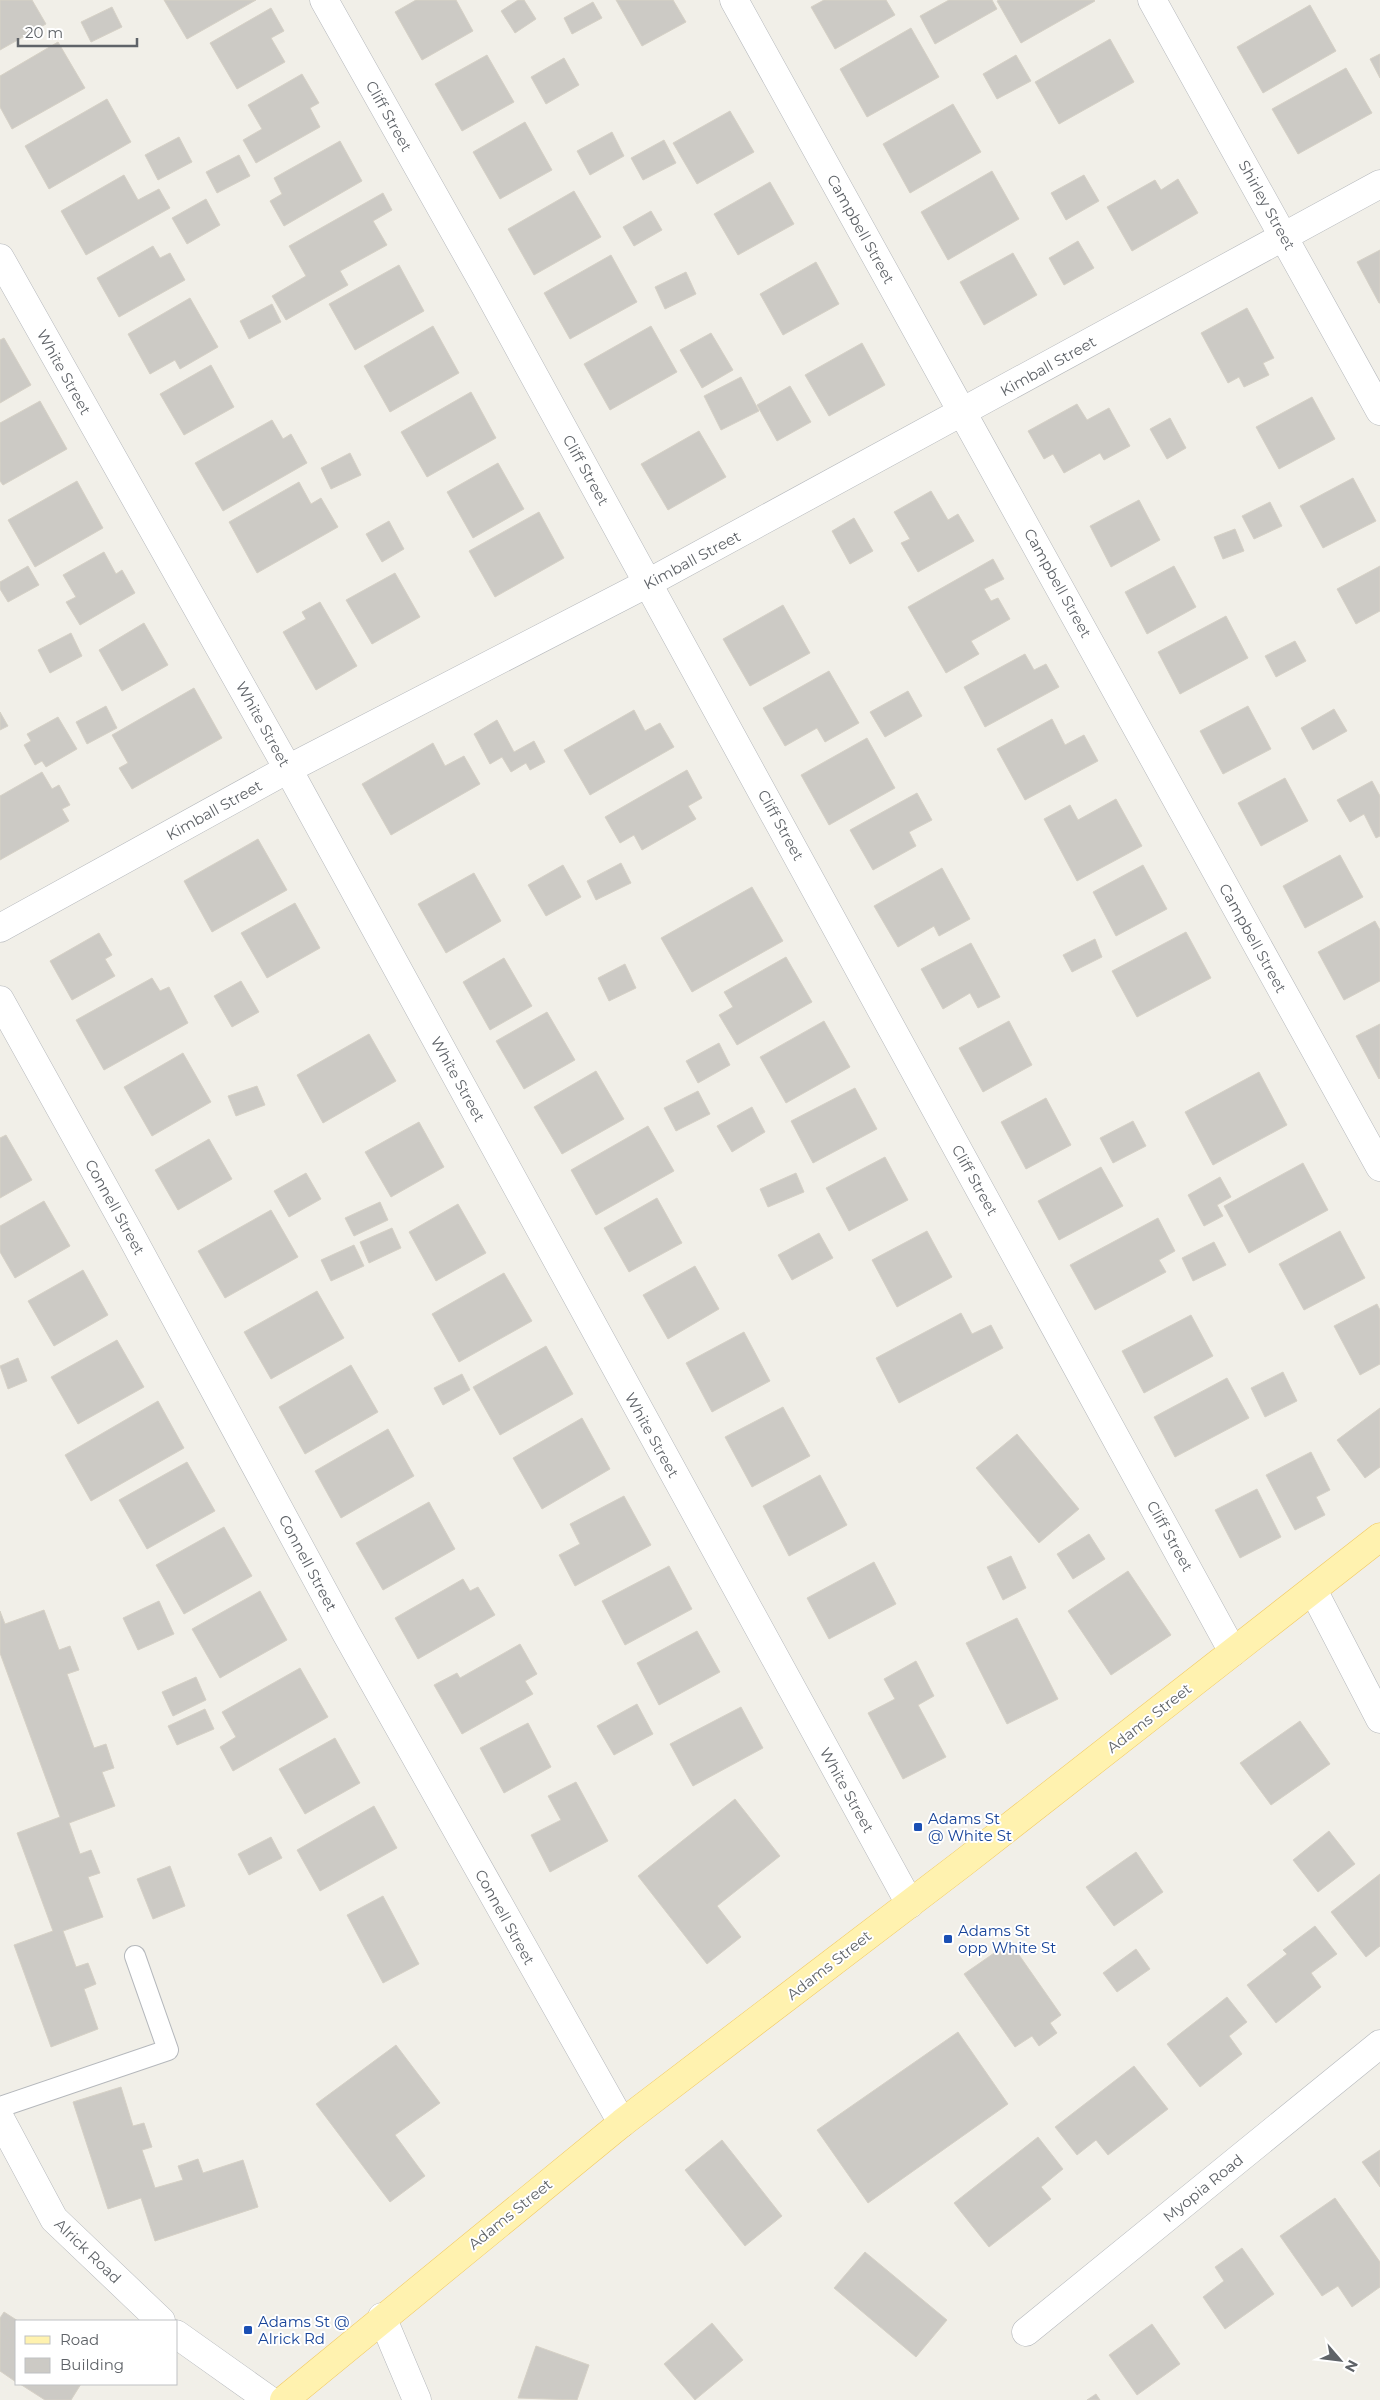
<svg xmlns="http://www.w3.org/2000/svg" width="1380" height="2400" font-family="Montserrat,sans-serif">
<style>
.building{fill:#cccac5;stroke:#d6d1c6}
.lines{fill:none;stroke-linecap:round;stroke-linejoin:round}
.service-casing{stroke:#b5b8bc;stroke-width:22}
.minor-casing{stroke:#b5b8bc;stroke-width:29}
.primary-casing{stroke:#f2c960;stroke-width:29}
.service{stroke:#fff;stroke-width:20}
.minor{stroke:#fff;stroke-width:28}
.primary{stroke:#fff2af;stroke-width:28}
.transit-dot{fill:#1a4fb4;stroke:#fff;stroke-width:2}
.labels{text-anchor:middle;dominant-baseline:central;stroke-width:4;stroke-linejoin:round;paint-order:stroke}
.street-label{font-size:15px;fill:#5f6368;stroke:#fff}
.transit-label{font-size:15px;fill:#164399;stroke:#fff;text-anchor:start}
</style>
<rect width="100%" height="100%" fill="#f1efe8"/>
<path class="building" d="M0 0H32L46 24 0 50Z
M164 0H256L187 39Z
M416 0H456L473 31 422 60 395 12Z
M518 0H524L536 19 515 33 501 11Z
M616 0H673L686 22 642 46Z
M824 0H886L895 15 835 49 811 7Z
M949 0H992L997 9 935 44 920 16Z
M999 0H1094L1095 1 1021 43 997 1Z
M593 2 602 18 572 34 564 18Z
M1310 5 1336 51 1263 93 1237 47Z
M112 7 122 27 91 42 81 22Z
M271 8 284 31 271 38 285 62 237 89 210 43Z
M911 28 939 77 867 117 840 69Z
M1110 39 1134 82 1059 124 1035 82Z
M58 42 85 88 12 129 0 107V76Z
M1380 54V78L1370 59Z
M487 55 514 102 462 131 435 84Z
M1016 55 1031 81 997 99 983 74Z
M564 58 579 85 546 104 531 77Z
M1346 68 1372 113 1298 154 1272 109Z
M302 74 319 103 310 108 320 127 256 163 243 140 262 129 248 105Z
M107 99 131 142 49 189 25 146Z
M953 104 981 152 910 193 883 144Z
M730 111 754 152 697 184 673 143Z
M525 122 552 170 500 199 473 152Z
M612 132 624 156 590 175 577 151Z
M179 137 192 162 158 180 145 155Z
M664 140 676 163 643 180 631 158Z
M340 141 362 181 284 226 270 201 282 194 274 178Z
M239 155 250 176 217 193 206 172Z
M992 171 1019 219 948 260 921 212Z
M124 175 138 200 159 189 170 208 86 255 61 211Z
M1084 175 1099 201 1066 220 1051 193Z
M1178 179 1198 213 1132 251 1107 207 1155 180 1161 190Z
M770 182 794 224 738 255 714 214Z
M574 191 601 237 534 275 508 229Z
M383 193 392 210 373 221 387 245 340 271 348 285 286 320 272 296 306 276 289 246Z
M206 199 220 225 187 244 172 218Z
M651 211 662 230 634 246 623 227Z
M1078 241 1094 268 1064 285 1049 258Z
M153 246 160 258 170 253 185 280 119 317 97 278Z
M1380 250V303H1379L1357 262Z
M1013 253 1037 295 984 325 960 282Z
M611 255 637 302 570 339 544 293Z
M816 262 839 304 783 335 760 294Z
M399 265 424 311 355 350 329 304Z
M686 272 696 294 665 309 655 287Z
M190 298 218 347 180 369 175 360 150 374 128 334Z
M272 304 281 322 249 339 240 321Z
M1247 308 1274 358 1263 363 1269 375 1244 387 1239 377 1228 383 1201 333Z
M433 326 459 373 390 412 364 366Z
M651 326 677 372 610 410 584 364Z
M711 333 733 370 702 388 680 350Z
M4 338 31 385 0 403V340Z
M862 343 885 385 829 416 805 375Z
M211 365 234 407 184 435 160 394Z
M741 377 759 411 721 430 704 396Z
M790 386 811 422 777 441 757 405Z
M471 392 496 438 427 477 401 432Z
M1312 397 1335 439 1279 469 1256 427Z
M40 401 67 449 3 485 0 481V423Z
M1077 404 1087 420 1109 408 1130 446 1104 460 1100 453 1064 473 1053 454 1044 459 1028 431Z
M1170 418 1186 448 1167 459 1150 429Z
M272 420 283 439 291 434 307 463 223 511 195 463Z
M699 431 726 477 668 510 641 464Z
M350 453 361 475 331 489 321 468Z
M498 463 524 509 473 538 447 492Z
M1353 478 1376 521 1323 548 1300 506Z
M77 481 103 528 35 567 8 520Z
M299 482 311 504 321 498 338 527 257 573 229 522Z
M931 491 948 520 958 514 974 541 918 572 901 543 910 539 894 512Z
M1139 500 1160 540 1111 567 1090 526Z
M1270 502 1282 526 1254 539 1242 516Z
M539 512 564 558 495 597 469 551Z
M854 518 873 551 850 564 832 531Z
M389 521 404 549 382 562 366 534Z
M1235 529 1244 551 1223 559 1214 537Z
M104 552 116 574 122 570 135 593 80 625 66 602 76 597 63 575Z
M993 559 1004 579 984 589 991 601 998 598 1010 619 971 641 979 654 946 673 908 607Z
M28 566 39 585 8 602 0 589V582Z
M1174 566 1196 607 1147 634 1125 592Z
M1380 566V611L1356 624 1337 589Z
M395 573 420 617 372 644 346 600Z
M320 602 357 666 316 690 283 632 306 619 302 612Z
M783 605 810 653 750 686 723 639Z
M1226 616 1248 658 1180 694 1158 652Z
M144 623 168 665 122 691 99 650Z
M71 633 82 656 50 673 38 650Z
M1295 641 1306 661 1276 677 1265 656Z
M1025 654 1034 670 1046 664 1059 687 985 727 964 687Z
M829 671 859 723 825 742 817 728 785 746 763 708Z
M194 688 222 738 132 789 119 768 128 763 112 735Z
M908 691 922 716 885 737 870 712Z
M106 706 117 728 87 744 76 722Z
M1248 706 1271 749 1223 774 1200 731Z
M1334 709 1347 731 1313 750 1301 728Z
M634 710 645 731 660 723 674 747 590 795 564 750Z
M0 712 8 726 0 730Z
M58 717 77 749 46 767 42 761 35 765 24 745 31 741 27 734Z
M1052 719 1065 745 1084 735 1098 761 1025 800 997 749Z
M497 720 514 752 534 741 545 762 530 770 526 763 511 772 502 757 490 764 474 734Z
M867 738 895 788 829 825 801 775Z
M433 743 445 766 464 756 480 784 391 835 362 784Z
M687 770 702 798 688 806 696 819 642 850 634 835 620 843 605 817Z
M42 772 52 789 59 785 70 805 62 809 69 821 0 860V796Z
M1285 778 1308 821 1261 846 1238 803Z
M1372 781 1380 796V836L1376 838 1364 814 1350 822 1337 800Z
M917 793 932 820 909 832 916 846 873 870 850 830Z
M1116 799 1142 846 1077 881 1044 819 1070 805 1078 820Z
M258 839 287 890 212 932 184 881Z
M1340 855 1363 897 1305 928 1283 886Z
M621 863 631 883 596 900 587 881Z
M563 865 581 897 546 916 528 885Z
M1143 865 1167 909 1116 936 1093 892Z
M942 868 970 919 939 936 934 926 898 947 874 906Z
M474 873 501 921 446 953 418 904Z
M752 887 783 941 692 992 661 938Z
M295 903 320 948 267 978 241 933Z
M1375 921 1380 930V981L1344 1000 1318 952Z
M1186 932 1211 978 1137 1017 1112 971Z
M99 933 112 955 105 959 115 976 72 1000 50 961Z
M1095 939 1102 957 1072 972 1063 955Z
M971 943 1000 997 978 1008 970 993 943 1009 921 969Z
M786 957 812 1002 737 1045 719 1015 733 1007 724 992Z
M504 958 532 1006 490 1030 463 982Z
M625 964 636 988 609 1001 598 978Z
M152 978 160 991 169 987 188 1023 104 1070 76 1020Z
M241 981 259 1012 232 1027 214 996Z
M547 1012 575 1060 524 1089 496 1041Z
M824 1021 850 1067 786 1103 760 1057Z
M1009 1021 1032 1065 983 1092 959 1048Z
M1380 1024V1078L1379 1079 1356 1036Z
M369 1034 396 1081 323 1123 297 1075Z
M719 1043 730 1065 698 1083 686 1061Z
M183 1053 211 1102 152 1136 124 1087Z
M596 1071 624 1119 562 1154 534 1107Z
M1259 1072 1287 1125 1213 1165 1185 1112Z
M257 1086 265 1105 236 1116 228 1096Z
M855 1088 877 1129 813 1163 791 1121Z
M698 1091 710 1114 676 1131 664 1108Z
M1046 1098 1071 1145 1026 1169 1001 1122Z
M752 1107 765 1132 732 1152 717 1126Z
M1133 1121 1146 1146 1113 1163 1100 1138Z
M419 1122 444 1167 391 1197 365 1152Z
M648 1126 674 1171 596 1215 571 1170Z
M6 1135 32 1180 0 1198V1138Z
M209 1139 232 1179 178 1210 155 1170Z
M885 1157 908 1200 849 1231 826 1188Z
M1303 1163 1328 1210 1249 1253 1224 1206Z
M1101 1167 1123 1206 1059 1240 1038 1201Z
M306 1173 321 1199 289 1217 274 1191Z
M796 1173 804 1192 768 1207 760 1189Z
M1220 1177 1231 1197 1217 1205 1223 1216 1204 1226 1188 1195Z
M657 1198 682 1243 629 1272 604 1228Z
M44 1201 70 1246 15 1278 0 1252V1226Z
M380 1202 388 1220 354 1236 345 1218Z
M458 1204 486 1253 436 1281 409 1232Z
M271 1210 298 1257 225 1298 198 1251Z
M1158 1218 1175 1251 1159 1260 1166 1272 1095 1310 1070 1265Z
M392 1228 401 1248 369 1263 360 1242Z
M927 1231 952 1277 897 1307 872 1260Z
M1340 1231 1365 1278 1304 1310 1279 1264Z
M819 1233 833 1258 792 1280 778 1255Z
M1214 1242 1226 1265 1193 1281 1182 1258Z
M354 1245 364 1266 331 1281 321 1260Z
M695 1266 719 1309 668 1339 643 1295Z
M83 1270 108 1315 54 1346 28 1301Z
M504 1273 532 1321 459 1362 432 1314Z
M317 1291 344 1338 271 1379 244 1332Z
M1377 1304 1380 1310V1364L1360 1375 1334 1326Z
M961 1313 972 1334 991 1325 1003 1348 899 1403 876 1358Z
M1191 1315 1213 1356 1144 1393 1122 1351Z
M744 1332 770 1381 712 1412 686 1363Z
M117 1340 144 1387 78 1424 51 1377Z
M546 1346 573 1394 500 1435 473 1387Z
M18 1358 27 1381 8 1389 0 1366Z
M351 1365 378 1412 305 1454 279 1407Z
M1283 1372 1297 1401 1265 1417 1251 1388Z
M462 1374 470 1390 443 1405 434 1388Z
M1227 1378 1249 1418 1175 1457 1154 1417Z
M158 1401 184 1448 91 1501 65 1455Z
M783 1407 810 1456 752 1487 725 1437Z
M1380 1408V1467L1365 1478 1337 1440Z
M582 1418 610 1469 542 1509 513 1458Z
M388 1429 414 1476 341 1518 315 1471Z
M1017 1434 1079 1509 1039 1543 976 1468Z
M1311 1452 1330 1490 1316 1497 1325 1515 1295 1530 1266 1475Z
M187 1462 215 1511 147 1549 119 1500Z
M820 1475 847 1525 789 1556 763 1506Z
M1257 1489 1281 1537 1240 1558 1215 1510Z
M624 1496 651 1545 575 1586 559 1555 580 1544 570 1524Z
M429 1502 455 1549 383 1590 356 1543Z
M224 1527 252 1576 184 1614 156 1565Z
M1089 1534 1105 1559 1073 1579 1057 1554Z
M1011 1556 1026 1588 1003 1600 987 1567Z
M874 1562 896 1604 829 1639 807 1598Z
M669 1566 692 1609 625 1645 602 1601Z
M1128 1571 1171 1635 1111 1675 1068 1611Z
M463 1579 470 1591 478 1587 495 1615 418 1659 395 1618Z
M260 1591 287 1640 220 1678 192 1629Z
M159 1601 174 1634 138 1650 123 1618Z
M44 1610 59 1650 70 1646 79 1670 67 1674 94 1748 106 1744 114 1768 102 1772 115 1806 69 1823 80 1854 91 1850 100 1873 88 1877 103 1917 63 1931 76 1967 88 1963 96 1984 84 1989 98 2029 51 2047 14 1945 53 1931 17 1833 60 1817 0 1653V1611L5 1624Z
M1017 1618 1058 1699 1007 1724 966 1643Z
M697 1631 720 1672 659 1705 637 1663Z
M520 1644 537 1674 525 1681 533 1694 462 1734 434 1685 457 1673 460 1678Z
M916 1661 934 1696 918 1705 946 1757 903 1779 868 1713 895 1699 884 1679Z
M300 1668 328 1717 233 1771 220 1747 236 1737 222 1712Z
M196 1677 206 1700 173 1716 162 1692Z
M637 1704 653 1734 614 1755 597 1726Z
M741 1707 763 1748 693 1786 670 1744Z
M205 1709 214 1729 177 1745 168 1726Z
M1300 1721 1330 1764 1271 1805 1240 1763Z
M528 1723 551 1767 504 1793 480 1748Z
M335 1738 360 1783 305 1814 279 1769Z
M576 1782 608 1841 550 1872 531 1835 561 1820 548 1796Z
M735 1799 780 1856 717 1906 741 1937 707 1964 638 1876Z
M374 1806 397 1848 320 1891 297 1850Z
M1329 1831 1355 1864 1318 1892 1293 1860Z
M271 1837 282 1858 249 1875 238 1854Z
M1136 1852 1163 1892 1114 1926 1086 1887Z
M170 1866 185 1906 153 1919 137 1879Z
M1380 1874V1946L1366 1957 1331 1912Z
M383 1896 419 1964 383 1983 347 1915Z
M1315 1926 1337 1954 1311 1973 1321 1987 1276 2023 1247 1985 1287 1954 1283 1950Z
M1010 1942 1061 2015 1050 2023 1057 2033 1039 2046 1032 2036 1015 2047 964 1974Z
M1136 1949 1150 1969 1117 1992 1103 1973Z
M1227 1997 1247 2022 1229 2036 1242 2054 1200 2087 1167 2044Z
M958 2032 1008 2104 868 2203 817 2130Z
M396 2045 440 2103 395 2135 425 2176 390 2202 316 2104Z
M1134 2066 1168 2109 1108 2155 1096 2140 1077 2155 1055 2127Z
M121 2087 133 2126 144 2123 152 2147 142 2150 155 2188 183 2180 178 2166 198 2159 203 2173 243 2160 258 2207 155 2241 141 2198 108 2209 73 2102Z
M1038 2137 1063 2169 1041 2187 1051 2199 989 2247 954 2203Z
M722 2140 782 2216 745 2246 685 2170Z
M1380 2150V2187L1362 2162Z
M1335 2198 1380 2262V2287L1352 2307 1338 2286 1322 2296 1280 2236Z
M1242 2248 1274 2294 1225 2329 1203 2297 1224 2281 1215 2267Z
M865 2252 947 2320 916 2357 834 2288Z
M4 2312 18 2321H16V2382L0 2371V2318Z
M712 2323 743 2360 695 2400 664 2364Z
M1152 2324 1180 2364 1137 2395 1109 2355Z
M536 2346 589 2365 577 2400 518 2398Z
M20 2384H81L71 2400H45Z
M1096 2394 1100 2400H1087Z"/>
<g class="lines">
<g class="service-casing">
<path id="service" d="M0 2107 168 2050 135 1956"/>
</g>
<g class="minor-casing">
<path id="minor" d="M324 0 485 286 1233 1652
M734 0 1380 1167
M1152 0 1380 411
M0 258 288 769 910 1904
M0 928 288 769 648 583 1380 184
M0 1000 129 1232 346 1633 622 2123
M1313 1590 1380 1719
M0 2118 54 2219 161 2321
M382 2317 417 2400
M1026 2332 1380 2044
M176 2334 269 2400"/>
</g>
<g class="primary-casing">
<path id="primary" d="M284 2400 622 2123 963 1863 1380 1537"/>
</g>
<use href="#service" class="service"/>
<use href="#minor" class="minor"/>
<use href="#primary" class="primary"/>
</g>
<g class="transit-dot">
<rect x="913" y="1822" width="10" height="10" rx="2.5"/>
<rect x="943" y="1934" width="10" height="10" rx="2.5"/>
<rect x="243" y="2325" width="10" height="10" rx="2.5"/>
</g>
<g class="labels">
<g class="street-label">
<text transform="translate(389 116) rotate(61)">Cliff Street</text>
<text transform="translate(1267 205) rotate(61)">Shirley Street</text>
<text transform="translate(861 229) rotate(61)">Campbell Street</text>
<text transform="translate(1048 366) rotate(-29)">Kimball Street</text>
<text transform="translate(64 372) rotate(61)">White Street</text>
<text transform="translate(586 470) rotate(61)">Cliff Street</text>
<text transform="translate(692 560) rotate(-28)">Kimball Street</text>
<text transform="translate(1058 583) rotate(61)">Campbell Street</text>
<text transform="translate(263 724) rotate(61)">White Street</text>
<text transform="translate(214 810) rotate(-29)">Kimball Street</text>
<text transform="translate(781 825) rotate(61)">Cliff Street</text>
<text transform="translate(1253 938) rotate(61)">Campbell Street</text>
<text transform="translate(458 1079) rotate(61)">White Street</text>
<text transform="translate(975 1180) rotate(61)">Cliff Street</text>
<text transform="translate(115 1207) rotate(61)">Connell Street</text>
<text transform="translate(652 1435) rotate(61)">White Street</text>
<text transform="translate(1170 1536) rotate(61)">Cliff Street</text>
<text transform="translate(308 1563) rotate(62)">Connell Street</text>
<text transform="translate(1149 1718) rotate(-38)">Adams Street</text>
<text transform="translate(847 1790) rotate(61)">White Street</text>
<text transform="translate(505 1917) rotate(61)">Connell Street</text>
<text transform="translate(829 1965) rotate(-38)">Adams Street</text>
<text transform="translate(1203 2188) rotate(-39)">Myopia Road</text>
<text transform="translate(510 2214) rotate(-39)">Adams Street</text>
<text transform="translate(88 2251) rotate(44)">Alrick Road</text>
</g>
<g class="transit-label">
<text x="928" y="1818">Adams St<tspan x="928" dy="17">@ White St</tspan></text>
<text x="958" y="1930">Adams St<tspan x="958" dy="17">opp White St</tspan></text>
<text x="258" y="2321">Adams St @<tspan x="258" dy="17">Alrick Rd</tspan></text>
</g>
</g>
<rect x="15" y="2320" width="162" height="65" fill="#ffffff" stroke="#bfc1c3"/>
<rect x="25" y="2336" width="25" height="8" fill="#fff2af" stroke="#bfc1c3"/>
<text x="60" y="2345" font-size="15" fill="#5f6368">Road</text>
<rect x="25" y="2358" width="25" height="15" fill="#cccac5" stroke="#bfc1c3"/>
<text x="60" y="2370" font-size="15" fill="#5f6368">Building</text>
<g transform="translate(1340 2360) rotate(118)" stroke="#ffffff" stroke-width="4" paint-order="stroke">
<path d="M0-4L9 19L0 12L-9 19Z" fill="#5f6368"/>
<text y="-8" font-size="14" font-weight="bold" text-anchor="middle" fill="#5f6368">N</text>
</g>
<path d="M18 38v8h119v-8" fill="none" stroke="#5f6368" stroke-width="2.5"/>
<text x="25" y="38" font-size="15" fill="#5f6368" stroke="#ffffff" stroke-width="4" paint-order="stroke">20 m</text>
</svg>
